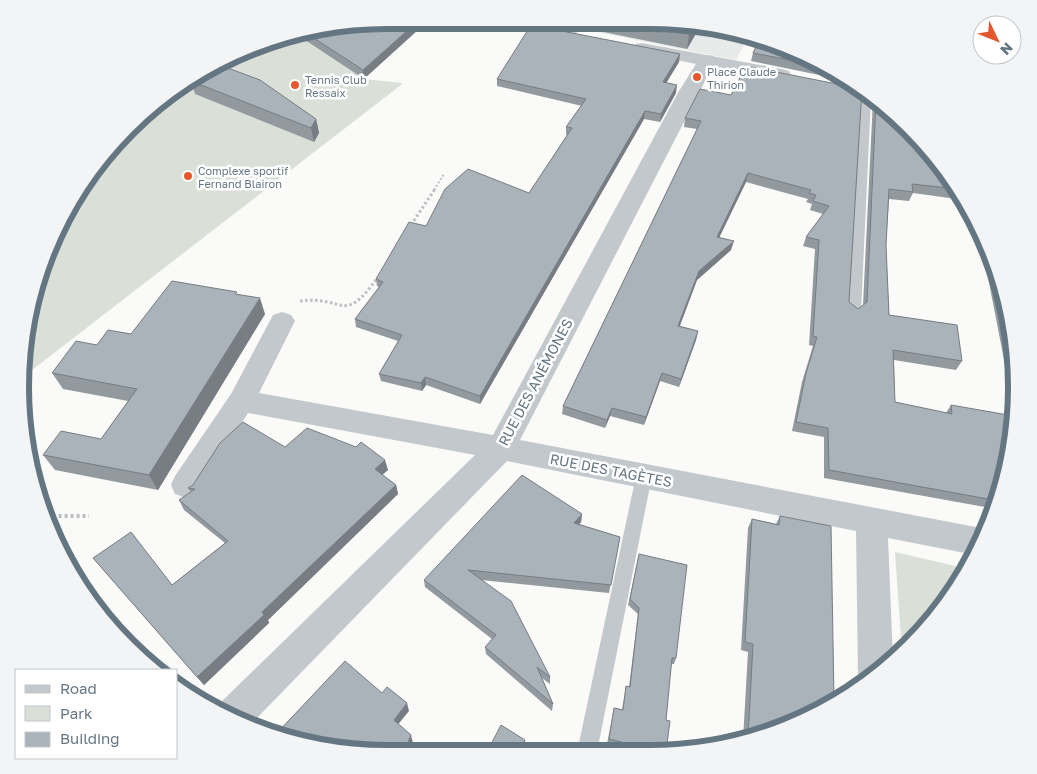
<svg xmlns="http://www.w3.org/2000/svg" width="1037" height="774" font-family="'Golos Text',sans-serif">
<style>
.built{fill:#e8e9e9}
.green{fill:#dadfd7}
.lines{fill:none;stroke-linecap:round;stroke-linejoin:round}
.path-far2{stroke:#bbbfc2;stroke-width:2;stroke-dasharray:2 2;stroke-linecap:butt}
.path-far1{stroke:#bbbfc2;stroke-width:3;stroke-dasharray:2.5 2.5;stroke-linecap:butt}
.path{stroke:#bbbfc2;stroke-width:4;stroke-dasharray:3 3;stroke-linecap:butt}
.service{fill:#c3c8cc;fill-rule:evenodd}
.minor{fill:#c3c8cc;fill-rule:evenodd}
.tertiary{fill:#c3c8cc;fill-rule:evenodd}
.wall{fill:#929a9f}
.shaded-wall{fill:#777d82}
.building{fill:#aab3b9;stroke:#777d82}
.poi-dot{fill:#e4572e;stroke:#fff;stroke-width:2}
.labels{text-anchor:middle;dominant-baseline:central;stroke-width:5;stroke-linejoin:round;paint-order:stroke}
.far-poi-label{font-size:11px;fill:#657683;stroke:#fff;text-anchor:start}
.street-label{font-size:14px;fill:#657683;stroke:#fff}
.rim{fill:none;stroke:#657683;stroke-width:6}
</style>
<rect width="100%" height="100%" fill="#fafaf8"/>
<path class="built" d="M537 20 674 21 749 35 736 60Z"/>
<path class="green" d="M301 36 364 79 402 83 401 85 23 377 27 316 58 224 127 128 203 69 279 38 285 42Z
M895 552 968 569 926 629 902 652Z"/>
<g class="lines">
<path class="path-far2" d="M219 63 227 68
M434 190 444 174"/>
<path class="path-far1" d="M411 225 435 189
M300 301C346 295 342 327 378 277"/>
<path class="path" d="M47 519 57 516H89"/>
<path class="service" d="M863 91 871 98 861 311 854 316 847 311 861 93Z
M644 469 650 471 652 476 597 752H577L636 476 638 471Z"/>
<path class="minor" d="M707 55 713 56 716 60 520 440 981 528 986 530 975 555 888 538 893 660 873 678 862 685 858 675 856 531 507 461 251 724 216 710 219 704 475 455 248 413 197 494 186 498 175 494 171 485 175 476 231 394 273 315 282 312 291 315 295 321 259 393 493 435 679 91 701 56Z"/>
<path class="tertiary" d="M496 20H531L574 29 577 33 574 37 568 38 504 25Z
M642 43 782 69 789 71 791 75 789 79 782 81 636 52 633 48 636 44Z"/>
</g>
<path class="wall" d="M387 20 364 79 293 32Z
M544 20 674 21 701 25 687 49Z
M760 39 853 82 751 61 753 53Z
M679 62 666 83 676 93 660 122 644 119 480 404 426 385 422 391 381 381 379 374 398 341 356 327 355 319 379 287 377 286 376 279 426 226 529 193 567 135 566 134V127L582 106 497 86V79Z
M191 81 316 119 319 133 314 142 195 94Z
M862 89 849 302 858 309 863 305 873 100 941 164 964 200 913 193 909 201 889 199 886 245 889 315 962 361 956 370 894 360 895 402 946 413 951 405 1014 435 997 505 996 509 824 478V437L792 431 802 382 813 346 809 345 815 249 803 246 806 237 823 214 810 210 812 204 806 202 808 199 746 182 719 238 731 250 697 280 680 326 698 331 696 340 679 387 660 381 644 425 610 416 605 428 562 414 563 406 697 129 684 127 685 118 731 95Z
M965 201 973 215 967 216Z
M977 221 979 225 1005 292 1016 363V376L1007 375Z
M238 295 265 314 158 490 55 470 43 455 101 439 128 401 63 389 52 373 97 345 131 334Z
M285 447 388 470 382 475 396 485 398 494 268 620 269 623 204 685 93 558 172 585 225 543 184 510 179 500 191 492 188 488Z
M582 514 581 522 579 524 620 537 609 593 481 580 550 677V684L542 678 553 704 552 711 486 654 485 647 492 639 425 587 424 580Z
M780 516 790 726 743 739 748 652 741 650 748 528 752 519 776 524Z
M639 554 676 658 674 664H671L666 720V751H638L607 744 614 708 622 710 626 686 629 687 638 614 628 605Z"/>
<path class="shaded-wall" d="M419 20H429L364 79 363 70Z
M695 24 701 25 687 49 689 34Z
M680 54 679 62 662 90 663 82Z
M677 85 676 93 660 122 661 114Z
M645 111 644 119 480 404V396Z
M316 119 319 133 314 142 311 128Z
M748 173 746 182 715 246 717 237Z
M970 210 973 215 967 216Z
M734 241 731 250 697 280 676 335 678 326 699 271Z
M260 298 265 314 158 490 149 475Z
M698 331 696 340 679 387 681 379Z
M662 373 660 381 644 425 646 417Z
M425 377 426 385 422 391 421 383Z
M612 408 610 416 605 428 607 420Z
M385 460 388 470 377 479 375 469Z
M396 485 398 494 268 620 269 623 204 685 197 677 262 612Z
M582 514 581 522 573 531 574 523Z
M187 686 194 694 192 696 183 690Z
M407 703 409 711 396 727 394 720Z
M411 735 413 743 409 753H403Z
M525 740V745L521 752H518Z"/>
<path class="building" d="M387 20H419L363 70 303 31Z
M621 21H674L695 24 689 34Z
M531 25 680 54 663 82 677 85 661 114 645 111 480 396 425 377 421 383 379 374 402 335 355 319 383 282 376 279 409 222 426 226 445 189 468 169 529 193 572 128 566 127 586 99 497 79Z
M760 39 817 65 753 53Z
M217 64 260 80 316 119 311 128 191 81Z
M746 66 862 89 849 302 858 309 867 302 876 102 941 164 957 189 912 184 913 192 889 189 886 245 889 315 957 325 962 361 893 350 895 402 952 414 951 405 1014 416V435L999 501 829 470 828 428 796 422 806 373 817 337 813 336 819 240 806 237 829 206 813 201 816 195 809 193 811 190 748 173 717 237 734 241 699 271 678 326 698 331 681 379 662 373 646 417 612 408 607 420 563 406 701 121 685 118 700 89 731 95Z
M991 256 1005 292 1016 367 1014 366Z
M172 281 237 292 235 294 260 298 149 475 43 455 61 431 101 439 137 389 52 373 76 341 97 345 108 330 131 334Z
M243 422 285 447 307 428 356 447 361 442 385 460 375 469 396 485 262 612 264 615 197 677 93 558 131 532 172 585 228 541 179 500 195 489 188 488 193 485 220 443Z
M522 475 582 514 574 523 620 537 611 585 468 570 511 601 550 677 537 667 553 704 485 647 496 635 424 580Z
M780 516 831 526 834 701 790 726 748 738 753 644 745 642 752 519 779 525Z
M639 554 687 565 676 658H672L666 720 670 721 666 751H658L609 739 614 708 623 710 626 686 630 687 639 608 630 599Z
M139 657 161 670H155L145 663Z
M345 661 382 693 387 687 407 703 394 720 411 735 403 753H363L292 741 275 735Z
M176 679 187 686 183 690 176 685Z
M501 725 525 740 518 752H487Z
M600 747 616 751 597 752V749Z"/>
<g class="poi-dot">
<circle cx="697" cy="77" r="5"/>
<circle cx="295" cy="85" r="5"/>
<circle cx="188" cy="176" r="5"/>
</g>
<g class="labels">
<g class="far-poi-label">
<text x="707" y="71">Place Claude<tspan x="707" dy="13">Thirion</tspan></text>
<text x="305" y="79">Tennis Club<tspan x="305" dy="13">Ressaix</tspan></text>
<text x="198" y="170">Complexe sportif<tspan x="198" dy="13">Fernand Blairon</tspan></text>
</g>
<g class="street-label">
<text transform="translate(535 382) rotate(-62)">RUE DES ANÉMONES</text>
<text transform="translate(611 470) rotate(11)">RUE DES TAGÈTES</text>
</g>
</g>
<path d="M0 0H1037V774H0ZM387 29H650A358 358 0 0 1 1008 387V387A358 358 0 0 1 650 745H387A358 358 0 0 1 29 387V387A358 358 0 0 1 387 29Z" fill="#f3f4f5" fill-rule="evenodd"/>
<path class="rim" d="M387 29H650A358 358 0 0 1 1008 387V387A358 358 0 0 1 650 745H387A358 358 0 0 1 29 387V387A358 358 0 0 1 387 29Z"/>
<rect x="15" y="669" width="162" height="90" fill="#ffffff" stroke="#c1c8cd"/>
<rect x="25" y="685" width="25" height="8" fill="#c3c8cc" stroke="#c1c8cd"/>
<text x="60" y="694" font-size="15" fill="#657683">Road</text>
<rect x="25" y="706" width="25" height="15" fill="#dadfd7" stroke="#c1c8cd"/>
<text x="60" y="719" font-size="15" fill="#657683">Park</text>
<rect x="25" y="732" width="25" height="15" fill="#aab3b9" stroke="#c1c8cd"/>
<text x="60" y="744" font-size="15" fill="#657683">Building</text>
<g transform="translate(997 40) rotate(133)"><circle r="24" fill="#ffffff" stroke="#c1c8cd"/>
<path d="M0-4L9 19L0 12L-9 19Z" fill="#e4572e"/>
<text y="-8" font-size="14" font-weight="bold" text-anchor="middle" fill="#657683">N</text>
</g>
</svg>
